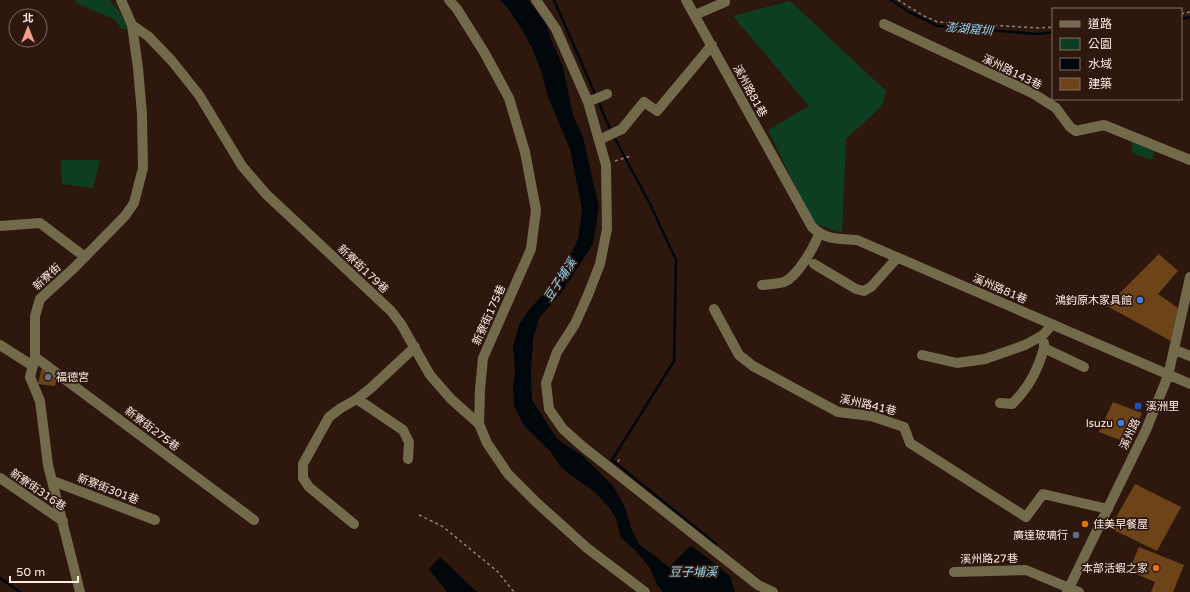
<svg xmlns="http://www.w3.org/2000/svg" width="1190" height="592" font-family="'Varela Round','Noto Sans TC',sans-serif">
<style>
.green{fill:#0d3e21}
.water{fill:#01070b}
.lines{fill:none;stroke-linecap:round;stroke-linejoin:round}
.stream{stroke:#01070b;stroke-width:2.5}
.building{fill:#6d4417}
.path{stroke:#927e76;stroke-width:1.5;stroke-dasharray:3 3;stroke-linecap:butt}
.minor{stroke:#73694b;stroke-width:10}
.shop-dot{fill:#3f7fe0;stroke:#2e180e;stroke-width:1.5}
.worship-dot{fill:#6b7280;stroke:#2e180e;stroke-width:1.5}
.transit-dot{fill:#1a4fb4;stroke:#2e180e;stroke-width:1.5}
.food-dot{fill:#e8710a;stroke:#2e180e;stroke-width:1.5}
.service-dot{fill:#5c6f8a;stroke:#2e180e;stroke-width:1.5}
.labels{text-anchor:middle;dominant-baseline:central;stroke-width:3.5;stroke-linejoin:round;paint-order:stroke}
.street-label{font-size:11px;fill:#fdece6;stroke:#2e180e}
.poi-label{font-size:11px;fill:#fdece6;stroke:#2e180e;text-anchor:end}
.water-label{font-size:12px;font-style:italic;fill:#92d6f2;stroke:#2e180e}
</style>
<rect width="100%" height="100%" fill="#2e180e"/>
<path class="green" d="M76 0H109L120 12 128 29H122L114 19 76 3Z
M790 1 886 91 882 106 846 139 842 233 813 223 768 130 809 106 733 16Z
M1132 138 1155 148 1152 160 1132 153Z
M61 160H100L93 188 62 184Z"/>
<path class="water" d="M500 0H528L546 23 552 42 563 67 573 115 583 137 599 207 593 244 561 293 539 318 533 340 531 372 532 400 557 439 583 456 613 486 625 507 631 528 639 544 669 567 691 546 705 556 730 576 735 592H663L657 585 650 568 635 550 621 538 616 519 611 510 595 492 569 474 560 466 550 451 524 426 514 406 513 385 515 373 513 347 519 325 529 310 547 290 564 266 578 240 582 209 570 149 548 97 542 74 533 50 524 33 507 7Z
M440 557 477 592H447L429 569Z"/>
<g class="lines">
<path class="stream" d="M554 0 596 96
M891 0 909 12 938 26 1037 34 1053 32
M1181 19 1190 17
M598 101 611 131
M613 135 650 204 676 260 674 361 612 460 716 544
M0 578 20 592"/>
</g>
<path class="building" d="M1159 254 1178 271 1158 294 1178 308 1171 341 1107 306Z
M44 358 59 370 55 386 38 384Z
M1113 402 1142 413 1128 443 1099 432Z
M1135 484 1181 507 1157 551 1110 528Z
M1139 547 1184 565 1173 592H1151L1155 582 1129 571Z"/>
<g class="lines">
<path class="path" d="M898 0 924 16 938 22 1040 28 1053 27
M1181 14 1190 12
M615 161 631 156
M618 462 620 458
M419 515 442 526 497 571 514 592"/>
<path class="minor" d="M449 0 457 9 484 52 509 98 525 152 536 210 531 249 483 358 480 389 479 424 487 443 508 474 536 502 587 548 645 592
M536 0 556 29 588 102 606 165 607 229 600 264 588 295 575 324 557 352 546 383 549 409 563 429 582 446 758 585 773 592
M686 0 812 227C826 240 838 239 857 240L1190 384
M695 15 725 2V0
M884 24 1034 94 1056 108 1070 127 1076 131 1104 125 1190 160
M132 25 148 36 172 61 199 95 242 166 266 194 391 311 401 324 430 375 451 399 479 424
M588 102 607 94
M599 140 622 129 644 102 657 111 712 45
M0 226 40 223 85 257
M814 264 856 289 864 291 871 287 897 258
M762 285C769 284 778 284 784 282 798 276 814 247 819 234
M714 309 739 355 753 366 838 412 871 416 904 427 910 443 1026 517 1043 494 1108 509
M1044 343V348L1084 367
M0 345 33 366
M1175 350 1190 356
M922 355 957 363 985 359 1025 345 1043 335 1052 325
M35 357 254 520
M357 399 403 430 409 442 408 459
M1000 403 1012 404C1029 388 1038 370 1044 348
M0 478 63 521
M53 481 155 520
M354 524 309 487 303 478V464L329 417 341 408 357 399 371 388 415 347
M954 572 1026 570 1079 592
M80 592 48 465 40 401 30 377 35 357V316L40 299 74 268 125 216 134 203 143 168 142 114 138 68 132 25 121 0
M1067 592 1146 430 1168 376 1190 277"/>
</g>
<g class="shop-dot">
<circle cx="1140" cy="300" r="4"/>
<circle cx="1121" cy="423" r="4"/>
</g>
<circle class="worship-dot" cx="48" cy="377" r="4"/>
<rect class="transit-dot" x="1134" y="402" width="8" height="8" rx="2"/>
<g class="food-dot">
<circle cx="1085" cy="524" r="4"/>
<circle cx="1156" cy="568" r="4"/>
</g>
<circle class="service-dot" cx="1076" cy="535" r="4"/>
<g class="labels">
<g class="street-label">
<text transform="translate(1012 72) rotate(26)">溪州路143巷</text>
<text transform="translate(750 91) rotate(61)">溪州路81巷</text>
<text transform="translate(363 269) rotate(43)">新寮街179巷</text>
<text transform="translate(47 277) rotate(-43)">新寮街</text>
<text transform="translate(1000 289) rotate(23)">溪州路81巷</text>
<text transform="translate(489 315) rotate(-66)">新寮街175巷</text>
<text transform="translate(868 405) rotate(13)">溪州路41巷</text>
<text transform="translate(152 429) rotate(37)">新寮街275巷</text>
<text transform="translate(1130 434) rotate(-65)">溪州路</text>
<text transform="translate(108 489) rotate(21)">新寮街301巷</text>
<text transform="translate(38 490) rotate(34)">新寮街316巷</text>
<text transform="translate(989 559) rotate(-1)">溪州路27巷</text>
</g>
<g class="poi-label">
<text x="1132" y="300">鴻鈞原木家具館</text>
<text x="56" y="377" text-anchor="start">福德宮</text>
<text x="1146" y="406" text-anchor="start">溪洲里</text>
<text x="1113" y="423">Isuzu</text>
<text x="1093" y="524" text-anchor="start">佳美早餐屋</text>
<text x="1068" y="535">廣達玻璃行</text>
<text x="1148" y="568">本部活蝦之家</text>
</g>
<g class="water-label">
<text transform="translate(969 29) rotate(5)">澎湖窟圳</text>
<text transform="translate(560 280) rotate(-57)">豆子埔溪</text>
<text x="693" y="572">豆子埔溪</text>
</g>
</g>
<rect x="1052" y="8" width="130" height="92" fill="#2e180e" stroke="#816d64"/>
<rect x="1060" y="21" width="20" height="6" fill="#73694b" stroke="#816d64"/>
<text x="1088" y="28" font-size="12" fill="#fdece6">道路</text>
<rect x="1060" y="38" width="20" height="12" fill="#0d3e21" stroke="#816d64"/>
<text x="1088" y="48" font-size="12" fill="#fdece6">公園</text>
<rect x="1060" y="58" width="20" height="12" fill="#01070b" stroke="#816d64"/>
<text x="1088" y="68" font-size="12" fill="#fdece6">水域</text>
<rect x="1060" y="78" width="20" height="12" fill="#6d4417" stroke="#816d64"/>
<text x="1088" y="88" font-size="12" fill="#fdece6">建築</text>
<g transform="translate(28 28)"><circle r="19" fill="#2e180e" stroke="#816d64"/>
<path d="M0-3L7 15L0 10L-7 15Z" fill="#f49e8a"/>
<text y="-6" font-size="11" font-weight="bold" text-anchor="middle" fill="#fdece6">北</text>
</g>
<path d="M10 576v6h68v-6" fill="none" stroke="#fdece6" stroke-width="2"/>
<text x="16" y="576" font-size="12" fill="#fdece6" stroke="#2e180e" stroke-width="3" paint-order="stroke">50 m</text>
</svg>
